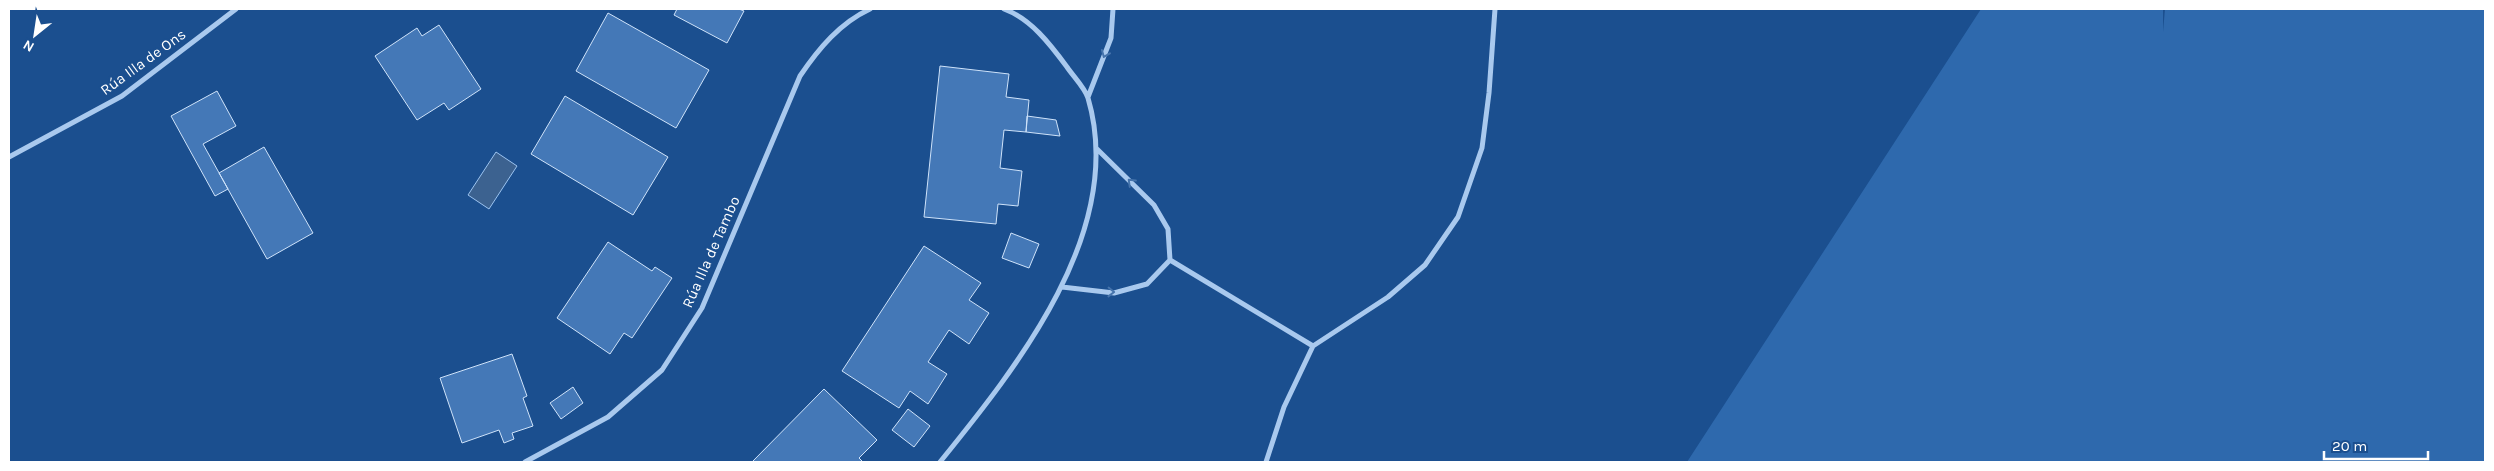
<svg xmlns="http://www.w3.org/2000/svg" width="2494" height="471" font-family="Karla,sans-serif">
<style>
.green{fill:#2e69ad}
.water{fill:#3c6290;stroke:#9cc4f0}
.building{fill:#4478b7;stroke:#cfe3fa}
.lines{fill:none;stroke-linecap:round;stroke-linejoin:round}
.minor{stroke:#a9c9ee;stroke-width:5}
.oneway{stroke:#4674ac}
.labels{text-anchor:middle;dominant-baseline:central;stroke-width:4;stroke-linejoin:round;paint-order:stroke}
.street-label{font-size:15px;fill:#fff;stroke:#1b4f8f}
</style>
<rect width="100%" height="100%" fill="#1b4f8f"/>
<path class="green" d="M1981 9H2163V32L2165 9H2485V462H1687Z"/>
<path class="water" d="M496 152 517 166 489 209 468 195Z"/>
<path class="building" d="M677 9H739L744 11 727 43 674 15Z
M608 13 709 70 676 128 576 71Z
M439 25 481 89 449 110 444 103 417 120 375 56 417 28 422 36Z
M940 66 1009 74 1006 97 1029 100 1026 132 1004 130 1000 168 1022 171 1018 206 998 204 996 224 924 217Z
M217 91 236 126 203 144 228 189 215 196 171 116Z
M565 96 668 157 633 215 531 154Z
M1027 116 1056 120 1060 136 1026 132Z
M264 147 313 233 267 259 219 173Z
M1011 233 1039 244 1029 268 1002 258Z
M608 242 652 271 655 267 672 278 632 338 624 333 610 354 557 318Z
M924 246 981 283 969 300 989 313 969 344 949 330 928 362 947 374 928 404 910 391 899 408 842 371Z
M512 354 527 396 523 398 533 426 512 433 514 439 504 443 499 430 462 443 440 378Z
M573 387 583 403 561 419 550 403Z
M824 389 877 440 859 458 863 462H752Z
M908 409 930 426 914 447 892 430Z"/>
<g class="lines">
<path class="minor" d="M1088 97 1111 38 1113 9
M9 157 122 96 236 9
M1170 260 1313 346
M1062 287 1114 293 1147 284 1170 260 1168 229 1154 205 1097 149
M1313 346 1388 297 1425 265 1458 217 1482 148 1489 93 1495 9
M525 462 608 417 662 370 702 308 800 76C819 48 840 23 870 9
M940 462C1017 367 1127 230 1088 98 1085 88 1073 76 1067 67 1050 44 1031 19 1004 9
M1266 462 1284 407 1313 346"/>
</g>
<defs><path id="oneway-chevron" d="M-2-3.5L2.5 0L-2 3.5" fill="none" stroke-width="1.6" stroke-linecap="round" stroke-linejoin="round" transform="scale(1.25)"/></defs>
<g class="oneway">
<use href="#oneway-chevron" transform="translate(1105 54) rotate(112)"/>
<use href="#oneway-chevron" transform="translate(1131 182) rotate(-136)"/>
<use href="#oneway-chevron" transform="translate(1111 292) rotate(1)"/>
</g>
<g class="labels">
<g class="street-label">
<text transform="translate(143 62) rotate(-36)">Rúa Illa de Ons</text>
<text transform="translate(711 252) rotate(-66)">Rúa Illa de Tambo</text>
</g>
</g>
<rect width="2494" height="471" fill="none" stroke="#ffffff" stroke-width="20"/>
<g transform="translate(35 35) rotate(210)" stroke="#1b4f8f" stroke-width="4" paint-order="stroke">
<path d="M0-4L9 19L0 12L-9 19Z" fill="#ffffff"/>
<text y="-8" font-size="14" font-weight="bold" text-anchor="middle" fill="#ffffff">N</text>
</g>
<path d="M2324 451v8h104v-8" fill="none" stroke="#ffffff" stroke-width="2.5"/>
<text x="2332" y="451" font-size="15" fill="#ffffff" stroke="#1b4f8f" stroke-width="4" paint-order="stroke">20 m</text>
</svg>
